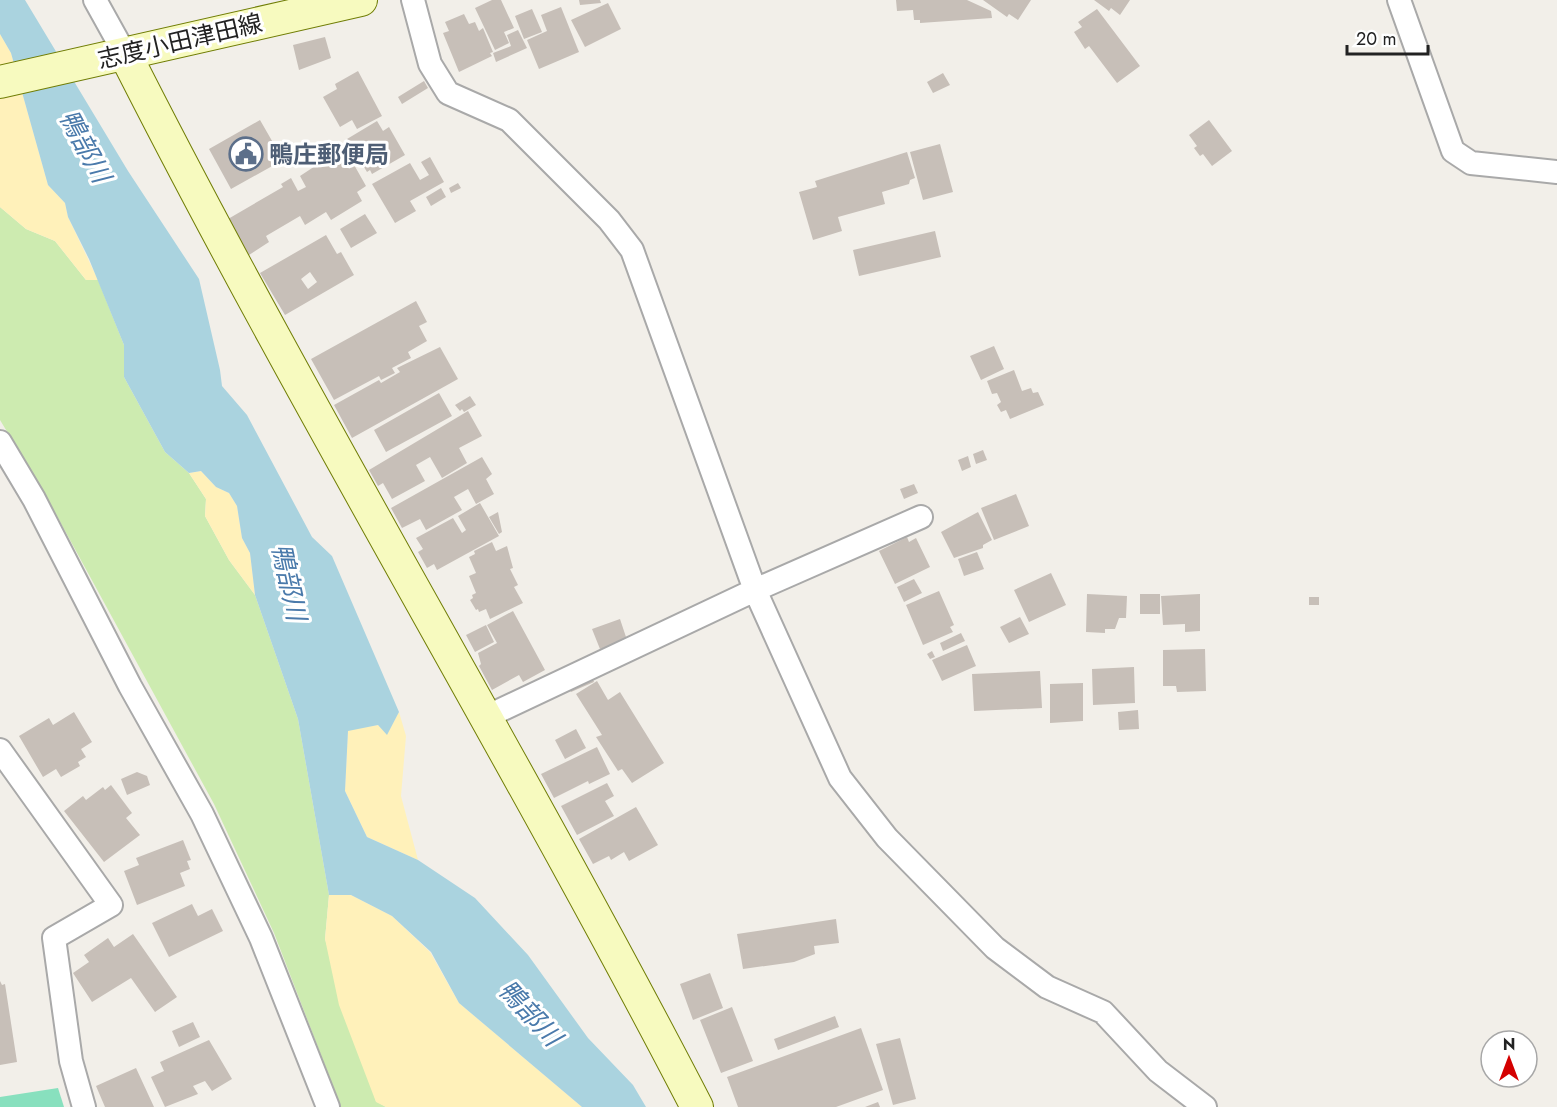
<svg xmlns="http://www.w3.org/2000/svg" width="1557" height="1107" font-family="Jost,'Noto Sans JP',sans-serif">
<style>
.grass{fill:#cdebb0}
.sand{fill:#fff1ba}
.pitch{fill:#88e0be}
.water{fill:#aad3df}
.building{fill:#c7bfb8;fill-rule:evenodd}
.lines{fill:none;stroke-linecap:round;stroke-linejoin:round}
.street-casing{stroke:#a9a9a9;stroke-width:26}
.secondary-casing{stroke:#707d05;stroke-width:34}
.street{stroke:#fff;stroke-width:22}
.secondary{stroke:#f7fabf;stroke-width:32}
.labels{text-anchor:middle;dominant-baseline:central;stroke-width:6;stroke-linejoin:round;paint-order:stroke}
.street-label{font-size:24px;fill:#222;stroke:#fff}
.service-label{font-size:24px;font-weight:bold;fill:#4e5e75;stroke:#fff;text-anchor:start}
.water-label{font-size:26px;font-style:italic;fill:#4a7aab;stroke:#fff}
</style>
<rect width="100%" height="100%" fill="#f2efe9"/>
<path class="grass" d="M0 207 26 229 55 241 86 280H98L124 345V377L165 452 189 473 206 499 205 516 229 560 255 595 298 719 329 895 325 939 376 1101 386 1107H341L274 933 214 804 46 496 0 420Z"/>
<path class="sand" d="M0 34 11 53 48 185 65 203 68 217 98 280H86L55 241 26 229 0 207Z
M201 471 216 487 229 493 237 506 242 538 250 553 255 595 229 560 205 516 206 499 189 473Z
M399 712 406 736 401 796 418 860 367 837 345 791 348 730 378 725 387 734Z
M329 895H351L392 916 430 952 459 1003 582 1107H386L376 1102 339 1005 325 939Z"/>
<path class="pitch" d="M58 1088 64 1107H0V1097Z"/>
<path class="water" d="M0 0H25L128 171 199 279 220 370 222 386 247 415 312 537 332 556 399 712 387 735 378 725 348 731 345 791 367 837 418 860 475 898 528 955 588 1038 633 1085 646 1107H582L459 1003 431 952 392 916 351 895H329L298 719 255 595 250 553 242 538 237 506 229 493 216 487 201 471 189 473 165 452 124 377V345L89 259 68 217 65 203 48 185 11 53 0 34Z"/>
<path class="building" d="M492 0H501L514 28 504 32 509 43 495 50 475 8Z
M579 0H600L601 3 580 5Z
M896 0H967L991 11 992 18 920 23V20H914L913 10 897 11Z
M983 0H1031L1018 20 1009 14 1007 17Z
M1094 0H1130L1120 15 1111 8 1109 11Z
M608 3 621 29 585 47 571 20Z
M561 7 579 52 539 69 527 40 547 31 541 15Z
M532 9 542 32 524 39 515 16Z
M1097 9 1140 66 1117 83 1089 46 1085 49 1074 32 1082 27 1078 22Z
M464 14 469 24 475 22 479 31 483 28 493 52 490 53 492 56 459 72 443 33 449 31 445 22Z
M518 30 527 48 496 62 493 53 511 46 507 35Z
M325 37 331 58 299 70 293 45Z
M358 71 382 116 357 129 352 120 340 127 323 97 337 89 335 84Z
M943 73 950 85 933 93 927 82Z
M424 81 428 88 402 104 398 97Z
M260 120 283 160 231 189 209 149Z
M1209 120 1232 151 1212 166 1203 154 1200 156 1194 148 1197 146 1189 135Z
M377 121 383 131 389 127 405 155 372 174 370 170 367 172 347 139Z
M940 144 953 192 923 200 910 152Z
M344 147 366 186 357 192 362 201 331 220 326 212 305 225 300 216 266 236 269 242 249 255 228 219 283 187 281 184 291 178 298 191 306 187 300 176Z
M907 152 915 178 910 180 909 184 882 192 885 204 838 217 842 231 813 240 799 192 817 187 815 181Z
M430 157 444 182 410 201 416 211 395 223 372 184 410 163 420 180 429 175 421 162Z
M458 183 461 188 451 193 449 188Z
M441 188 446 197 431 206 426 197Z
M365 214 377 233 351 248 340 229Z
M935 231 941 257 859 276 853 250Z
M326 235 337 254 341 252 354 275 285 315 260 273ZM310 272 317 282 308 289 301 279Z
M416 301 427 322 419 326 427 341 408 352 411 358 392 368 395 373 381 380 379 376 334 400 311 359Z
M994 346 1004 369 981 380 970 356Z
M440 347 458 379 352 438 334 405 379 380 381 383 400 372 397 368Z
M1014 370 1022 391 1031 388 1033 393 1038 392 1044 405 1010 419 1006 410 1001 412 997 405 1001 402 997 393 992 394 987 381Z
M439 393 452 416 386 452 374 430Z
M470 396 476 405 464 412 462 409 460 411 455 405Z
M468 411 482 436 459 448 467 463 442 478 430 457 416 465 425 481 392 499 383 483 378 486 369 470Z
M983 450 987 460 976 464 973 454Z
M968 456 971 467 962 471 958 460Z
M482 457 492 474 486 479 494 494 476 504 468 489 454 497 462 510 426 530 420 519 402 528 391 508Z
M914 484 918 493 904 499 900 489Z
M1016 494 1029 526 994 540 981 508Z
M480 503 499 536 437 570 434 564 427 568 418 552 423 549 416 538 453 518 462 533 466 530 458 516Z
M498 512 502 532 499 534 489 517Z
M978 512 992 540 983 545V548L954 558 941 532Z
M907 537 909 542 916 538 930 567 895 584 879 551Z
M492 542 496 551 507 546 513 568 510 569 518 585 514 587 523 603 490 619 486 609 479 612 478 609 476 610 470 600 473 598 472 595 476 593 469 576 476 573 469 557 475 554 474 551Z
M977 552 984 569 964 576 958 559Z
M1051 573 1066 605 1029 622 1014 590Z
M914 579 922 593 904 602 897 587Z
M939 591 954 625 950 627 953 632 923 645 906 605Z
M1087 594 1127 596 1126 618H1119L1115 629H1105V633L1086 632Z
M1140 594H1160V614H1140Z
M1200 594V631L1185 632V624L1163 625 1161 596Z
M1309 597H1319V605H1309Z
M513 611 545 670 523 682 519 675 492 690 479 666 481 664 478 653 497 643 487 625Z
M1020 617 1029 634 1009 643 1000 627Z
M620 619 627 640 600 649 592 629Z
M486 625 494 642 475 652 466 635Z
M961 633 965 641 943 651 940 643Z
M967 645 976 666 942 681 932 660Z
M1205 649 1206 691 1177 692 1176 686H1163V650Z
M932 651 935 657 930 659 927 654Z
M1134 667 1135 703 1093 705 1092 669Z
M589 670 594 682 571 692 566 680Z
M1040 671 1042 708 974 711 972 674Z
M597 681 608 700 620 692 664 763 632 783 622 769 618 771 596 737 602 735 576 694Z
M1083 683V721L1050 723V684Z
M1138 710 1139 729 1119 730 1118 712Z
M74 712 92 742 81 749 86 757 78 762 80 766 61 777 56 769 43 777 19 736 49 718 53 725Z
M576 729 586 748 565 759 555 740Z
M597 747 610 774 589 784 588 781 554 798 541 774Z
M137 772 147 776 150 785 127 795 121 779Z
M607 783 614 796 605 801 614 816 577 835 561 806Z
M111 785 132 813 126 818 140 835 104 862 64 811 83 796 86 800 103 787 105 790Z
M636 807 658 845 629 861 624 852 611 860 609 856 593 864 579 839Z
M183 840 191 860 187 861 190 869 180 873 185 886 137 905 124 871 139 865 136 858Z
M192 904 198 916 212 909 223 931 169 957 152 923Z
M836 919 839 943 814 946 815 954 794 962 743 969 737 934Z
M133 934 177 997 155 1012 131 978 92 1002 73 973 89 962 84 955 108 938 114 947Z
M710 973 723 1008 693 1020 680 984Z
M0 981 2 985 5 984 17 1062 0 1065Z
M732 1007 753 1061 721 1073 700 1020Z
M835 1016 839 1027 778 1050 774 1039Z
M193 1022 200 1037 179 1047 172 1031Z
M861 1028 883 1090 836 1107H738L727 1077Z
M900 1038 916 1099 893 1105 876 1044Z
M209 1040 232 1079 212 1091 205 1081 193 1086 198 1094 165 1107 151 1077 164 1071 160 1062Z
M136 1068 154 1107H105L96 1086Z
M878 1102 880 1107H865Z"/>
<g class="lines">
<g class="street-casing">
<path id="street" d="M95 0 125 54
M413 0 430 64 448 93 509 120 609 220 632 250 755 590 840 778 887 838 995 948 1047 987 1103 1012 1158 1071 1205 1107
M1399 0 1453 151 1471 163 1557 172
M0 442 34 499 130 686 202 814 261 938 328 1107
M486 717 755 590 921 517
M0 750 111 905 54 938 71 1061 84 1107"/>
</g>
<g class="secondary-casing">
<path id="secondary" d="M125 54C305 410 513 752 697 1107
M0 82 361 0"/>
</g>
<use href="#street" class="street"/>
<use href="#secondary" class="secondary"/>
</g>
<defs>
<g id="civic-ring" transform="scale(1.725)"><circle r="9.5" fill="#fff" stroke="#5c6f8a" stroke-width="1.5"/><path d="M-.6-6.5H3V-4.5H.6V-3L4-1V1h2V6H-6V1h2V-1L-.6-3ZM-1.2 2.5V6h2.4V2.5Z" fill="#5c6f8a"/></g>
</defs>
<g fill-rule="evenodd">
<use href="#civic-ring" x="246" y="154"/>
</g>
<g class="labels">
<g class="street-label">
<text transform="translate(180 41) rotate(-13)">志度小田津田線</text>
</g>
<g class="service-label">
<text x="269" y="154">鴨庄郵便局</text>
</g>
<g class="water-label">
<text transform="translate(85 146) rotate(62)">鴨部川</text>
<text transform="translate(289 582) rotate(78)">鴨部川</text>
<text transform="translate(530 1013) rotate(47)">鴨部川</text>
</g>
</g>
<g transform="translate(1509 1059)"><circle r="28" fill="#ffffff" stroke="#a7a7a7" stroke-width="1.5"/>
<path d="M0-4.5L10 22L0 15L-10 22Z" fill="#d40000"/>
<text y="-9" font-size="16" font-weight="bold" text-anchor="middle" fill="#222222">N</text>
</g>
<path d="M1347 45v9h81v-9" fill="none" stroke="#222222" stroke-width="3"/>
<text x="1356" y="45" font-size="18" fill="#222222" stroke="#ffffff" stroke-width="4.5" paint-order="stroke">20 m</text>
</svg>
